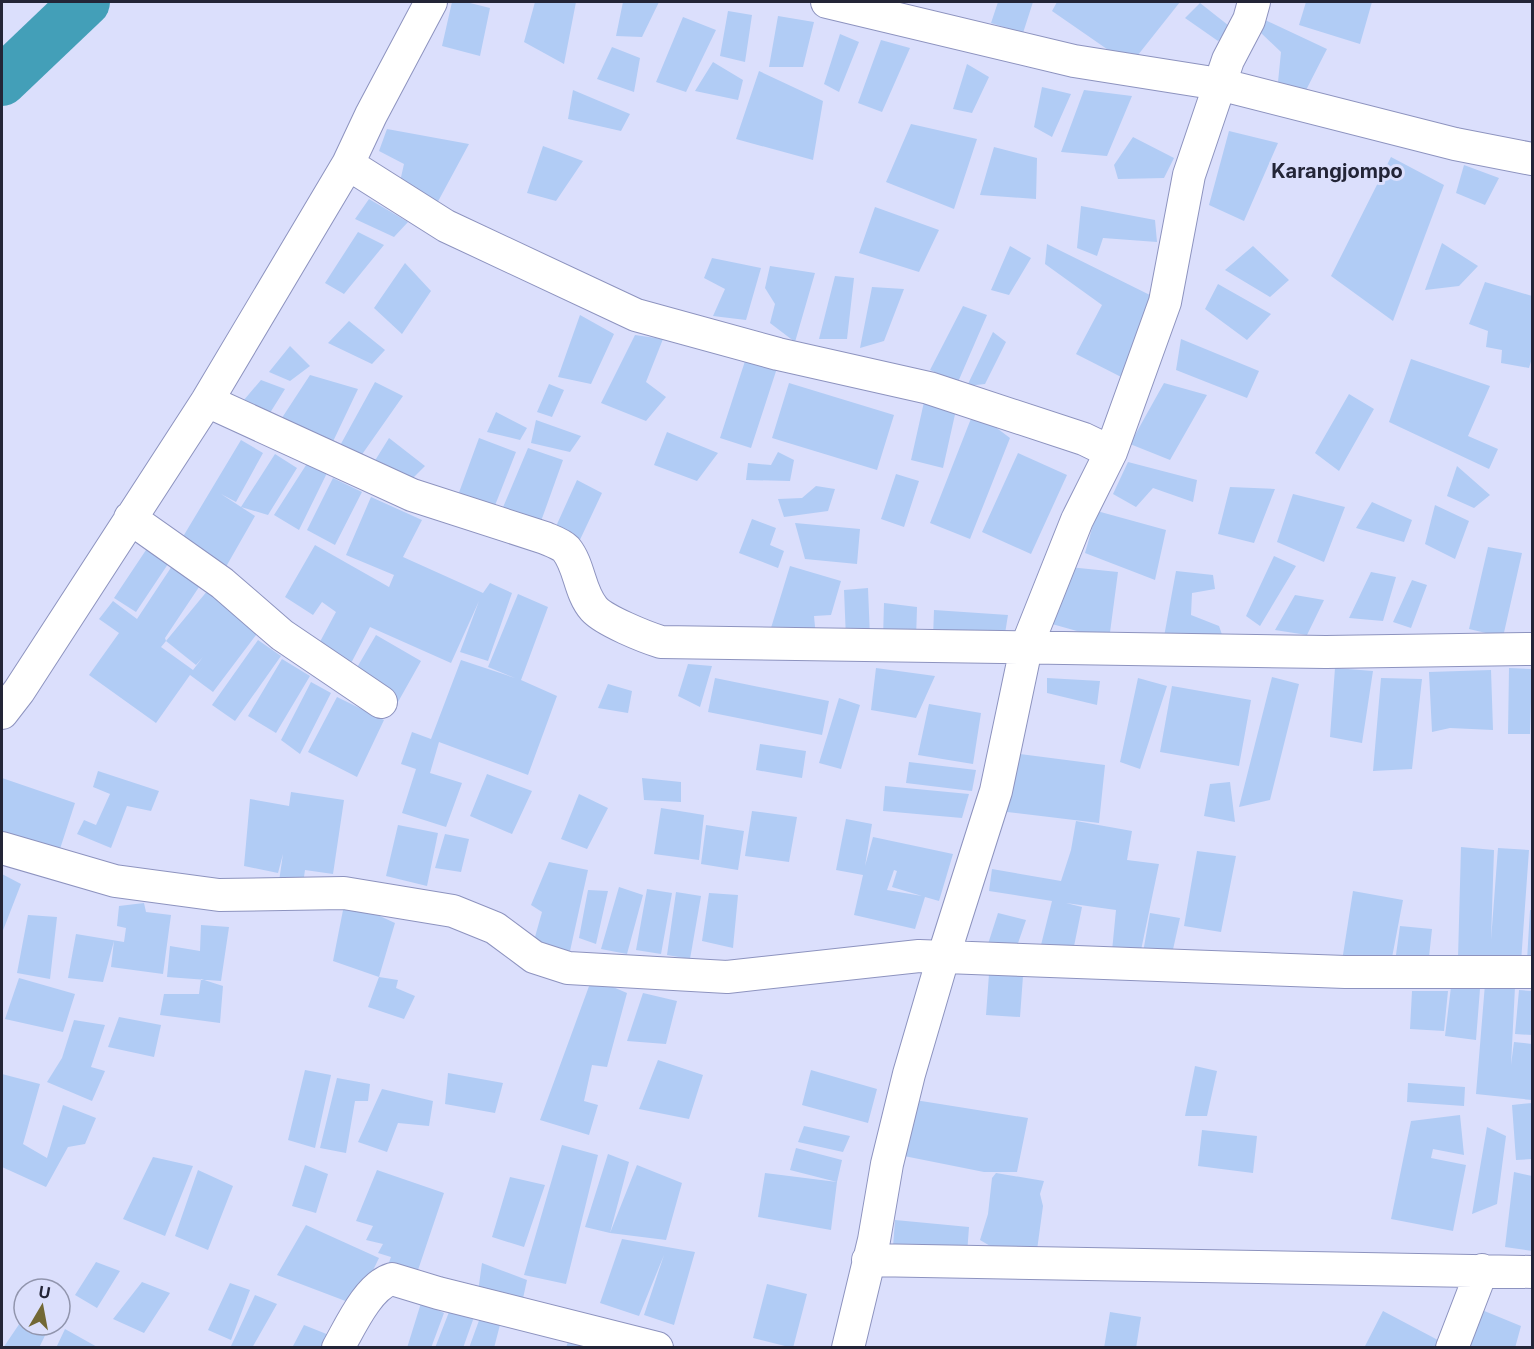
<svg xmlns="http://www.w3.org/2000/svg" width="1534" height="1349" font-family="Inter,sans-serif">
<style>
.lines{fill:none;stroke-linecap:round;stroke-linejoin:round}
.river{stroke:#439fb8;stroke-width:50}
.building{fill:#b1ccf5;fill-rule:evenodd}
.street-casing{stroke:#8d93bf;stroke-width:34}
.street{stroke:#fff;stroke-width:32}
.labels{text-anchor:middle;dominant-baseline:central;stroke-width:6;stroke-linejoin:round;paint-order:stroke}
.quarter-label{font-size:20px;font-weight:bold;fill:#232537;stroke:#dbdffc}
</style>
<rect width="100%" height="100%" fill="#dbdffc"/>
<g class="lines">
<path class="river" d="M2 81 85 2"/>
</g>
<path class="building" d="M452 2H466L490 8 480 56 442 46Z
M535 2H576L564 64 524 42Z
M623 2H659L642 37 616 36Z
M998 2H1033L1023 33 991 23Z
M1057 2H1180L1130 65 1052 11Z
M1306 2H1372L1360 44 1299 25Z
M1200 3 1233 29 1218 41 1185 18Z
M728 11 752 15 745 62 720 56Z
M778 16 814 22 803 67H769Z
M683 17 716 30 686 92 656 82Z
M1265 20 1327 49 1303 96 1278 82 1281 52 1261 33Z
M840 34 859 42 839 92 824 84Z
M881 40 910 48 882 112 858 103Z
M612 47 640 58 634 92 597 79Z
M713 62 743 80 738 100 695 91Z
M967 64 989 77 972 113 953 109Z
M759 71 823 101 813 160 736 139Z
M1042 87 1071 94 1052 137 1034 127Z
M573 90 630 114 621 131 568 119Z
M1084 90 1132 96 1107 156 1061 152Z
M911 124 977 139 954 209 886 182Z
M387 129 469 144 435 207 399 186 404 164 379 151Z
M1229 131 1278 143 1244 221 1209 205Z
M1133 137 1174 158 1164 178 1118 179 1114 165Z
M543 146 583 161 556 201 527 193Z
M994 147 1037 158 1036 199 980 195Z
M1391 157 1444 185 1393 321 1331 276Z
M1464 165 1499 178 1485 205 1456 193Z
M369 199 408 222 394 237 355 219Z
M1081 206 1155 220 1157 242 1103 238 1097 256 1077 248Z
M875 207 939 230 919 272 859 253Z
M358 232 384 245 344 294 325 283Z
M1442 243 1478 266 1459 286 1425 290Z
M1047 244 1160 300 1131 382 1076 354 1102 305 1045 264Z
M1010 246 1031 258 1009 295 991 290Z
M1253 246 1289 280 1270 297 1225 270Z
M712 258 761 268 746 320 713 316 725 289 704 278Z
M405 263 431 291 402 334 374 308Z
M770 266 815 273 795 342 770 323 775 304 765 288Z
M835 276 854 278 847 339H819Z
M1485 282 1532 296V358L1529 368 1501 363 1502 350 1486 347 1488 331 1469 324Z
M1218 284 1271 314 1247 340 1205 309Z
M872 287 904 289 884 341 860 348Z
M963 306 987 315 958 382 930 370Z
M580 315 614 334 591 384 558 377Z
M349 321 385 350 372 364 328 343Z
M993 332 1006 342 985 384 967 386Z
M635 335 663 339 646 382 666 397 646 421 601 403Z
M1181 339 1259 371 1247 398 1176 370Z
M290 346 310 366 290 381 269 372Z
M746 358 777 368 751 448 720 438Z
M1411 359 1490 386 1468 436 1498 449 1489 469 1389 422Z
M310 375 358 389 328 452 276 427Z
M261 380 285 389 263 424 238 407Z
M375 382 403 396 356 463 337 451Z
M789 383 894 415 877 470 772 438Z
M1164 383 1207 395 1170 460 1130 444Z
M549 384 564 390 552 417 537 412Z
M1349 394 1374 409 1339 471 1315 453Z
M924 402 956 410 943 468 911 460Z
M974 411 1010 438 970 539 930 523Z
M496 412 527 428 520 440 487 432Z
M536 420 581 436 570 452 531 443Z
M667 432 718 453 697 481 654 465Z
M389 438 425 466 405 486 371 467Z
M479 438 516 452 492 513 457 498Z
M241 440 263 453 236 502 221 494 255 516 223 572 178 545Z
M528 448 563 460 540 524 501 512Z
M778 452 794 460 790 481 746 480 748 463 771 465Z
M1018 453 1067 475 1031 554 982 532Z
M275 454 297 468 268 515 241 507Z
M308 462 327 473 299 530 274 515Z
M1128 462 1197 480 1193 502 1153 488 1136 507 1113 494Z
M1457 466 1490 495 1474 508 1447 496Z
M896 474 919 481 904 527 881 519Z
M333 478 362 492 335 545 307 530Z
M577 480 602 493 578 544 553 533Z
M816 486 835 489 828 511 784 517 778 499 802 498Z
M1230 487 1275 489 1254 543 1218 534Z
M1293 494 1345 507 1324 562 1277 542Z
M371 497 422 520 403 557 483 593 490 583 512 593 488 661 460 652 479 601 451 663 370 627 348 669 315 651 336 612 322 602 313 615 285 597 315 545 389 587 394 575 346 555Z
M1372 502 1412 520 1404 542 1356 528Z
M1435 505 1469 521 1455 559 1425 544Z
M1097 511 1166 530 1155 580 1085 553Z
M752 519 776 528 770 545 784 551 778 568 739 553Z
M795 523 860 529 857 564 805 559Z
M148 547 170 561 136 612 114 598Z
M1488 547 1522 553 1503 637 1469 629Z
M1274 556 1296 566 1260 626 1246 616Z
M172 566 201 584 165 638 166 641 208 590 259 631 213 692 190 675 156 723 89 675 119 633 99 619 113 601 137 619ZM166 641 196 665 203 657 193 670 161 647Z
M790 566 841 581 831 615 814 616 816 637 767 641Z
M1069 567 1118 572 1109 640 1052 624Z
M1176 571 1213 575 1215 589 1192 593 1191 615 1219 626 1226 646 1163 642Z
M1371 572 1396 577 1383 621 1349 618Z
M1412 580 1427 585 1411 628 1393 622Z
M868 588 870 638 846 639 844 590Z
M518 594 548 607 521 680 557 696 528 775 439 742 430 773 462 783 446 827 402 813 416 769 401 764 412 732 431 739 461 660 515 678 488 667Z
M1295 595 1324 600 1307 635 1275 630Z
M884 603 917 607 916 640 883 639Z
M934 610 1008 615 1003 646 933 638Z
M376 635 421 661 398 702 352 676Z
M258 640 281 656 235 721 212 705Z
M282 659 310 676 276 733 248 716Z
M688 664 712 666 700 707 678 696Z
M876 668 935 676 916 718 871 710Z
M1335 668 1373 671 1362 743 1330 737Z
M1509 668 1532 669 1530 734H1508Z
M1491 670 1493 730 1450 728 1432 732 1429 672Z
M1272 677 1299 684 1270 800 1239 807Z
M715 678 829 701 822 735 708 712Z
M1047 678 1100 681 1097 705 1047 693Z
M1138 678 1167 686 1140 769 1120 762Z
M1381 678 1422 679 1412 769 1373 771Z
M311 682 331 693 300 754 281 740Z
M608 684 632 691 628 713 598 708Z
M1172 686 1251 700 1239 766 1160 752Z
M337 697 384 720 357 777 308 752Z
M839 698 860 705 841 769 819 763Z
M929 704 981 713 973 764 918 755Z
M760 744 806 751 802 778 756 770Z
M1013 753 1105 765 1099 823 1007 812Z
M909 762 976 770 972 791 906 783Z
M98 771 159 791 151 811 127 806 111 848 77 834 84 820 96 825 110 794 93 787Z
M487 774 532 791 512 834 470 816Z
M2 778 75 803 58 855 2 832Z
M642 778 681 782V802L644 800Z
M1230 782 1235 822 1204 816 1210 784Z
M885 786 969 794 962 818 883 811Z
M291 792 344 800 333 874 305 870 302 891 278 888 283 854 278 873 244 866 250 799 289 806Z
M579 794 608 808 587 849 561 839Z
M661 808 704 815 699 860 654 854Z
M752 811 797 817 789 862 745 856Z
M846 819 872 824 865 866 873 837 953 854 939 901 925 897 915 929 854 915 863 875 836 870ZM894 870 897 871 892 887 922 896 887 890Z
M1076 821 1132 831 1127 860 1159 864 1140 955 1112 951 1116 910 1066 903 1082 907 1071 961 1039 953 1052 901 989 891 992 869 1061 881 1071 850Z
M398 825 438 833 427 886 386 876Z
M706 825 744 831 738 870 701 864Z
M445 834 469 839 461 872 435 868Z
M1461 847 1494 850 1491 940 1498 848 1529 850 1521 962 1458 958Z
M1197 851 1236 856 1221 932 1184 926Z
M549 862 588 870 570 951 533 944 542 912 531 905Z
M2 874 21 884 2 933Z
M619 887 643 895 627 954 601 949Z
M647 889 672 893 661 954 636 950Z
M588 890 608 891 596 944 579 938Z
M1353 891 1403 900 1390 968 1342 961Z
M676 892 701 896 690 959 667 955Z
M709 893 738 895 733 948 702 941Z
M345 900 395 923 379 977 333 961Z
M144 903 146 912 171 915 163 974 111 967 114 941 103 982 68 978 76 934 124 942 126 928 117 926 119 906Z
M1530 910H1532V960H1527Z
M998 913 1026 920 1015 952 988 944Z
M1150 913 1180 918 1170 963 1142 958Z
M28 915 57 917 50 979 17 973Z
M201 925 229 927 221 981 167 977 170 946 200 951Z
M1400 926 1432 929 1428 966 1395 962Z
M989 974 1023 976 1020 1017 986 1015Z
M379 977 398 980 396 988 415 996 404 1019 368 1007Z
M19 978 75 994 63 1032 5 1019Z
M592 978 627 993 607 1067 592 1065 584 1101 598 1105 589 1135 540 1120Z
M201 979 223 986 220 1023 160 1015 164 994H199Z
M1485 984 1515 987 1511 1065 1514 1042 1532 1044V1100L1476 1094Z
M1451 987 1480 989 1476 1040 1445 1036Z
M1519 990 1532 991V1035L1515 1034Z
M1412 991H1448L1444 1031 1410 1029Z
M643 993 677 1001 666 1044 627 1041Z
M119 1017 161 1025 154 1057 108 1047Z
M74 1020 105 1025 91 1067 105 1071 92 1101 47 1082 62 1058Z
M658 1060 703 1075 689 1119 639 1109Z
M1195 1066 1217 1071 1207 1116H1185Z
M305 1070 331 1075 315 1148 288 1140Z
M811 1070 877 1089 868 1123 802 1105Z
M448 1073 503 1083 495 1113 445 1104Z
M2 1074 40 1084 23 1144 47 1158 63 1105 96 1118 85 1144 68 1147 46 1187 2 1167Z
M337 1078 370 1084 368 1101H355L346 1153 320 1148Z
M1408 1083 1465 1087 1464 1106 1407 1102Z
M382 1089 433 1101 429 1126 398 1123 387 1152 358 1142Z
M915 1100 1028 1118 1017 1172H984L899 1155Z
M1532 1103V1159L1516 1160 1512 1105Z
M1460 1115 1464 1155 1433 1149 1431 1158 1466 1165 1453 1231 1391 1219 1411 1121Z
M804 1126 850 1136 843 1152 798 1142Z
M1487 1127 1506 1136 1497 1204 1472 1214Z
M1202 1130 1257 1136 1253 1173 1198 1166Z
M562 1145 598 1155 566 1284 524 1275Z
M796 1148 842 1160 837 1182 790 1170Z
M608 1154 629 1162 610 1233 637 1165 682 1183 666 1240 610 1233 585 1227Z
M153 1157 193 1166 165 1236 123 1219Z
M305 1165 328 1174 316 1213 292 1206Z
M198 1170 233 1186 208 1250 175 1236Z
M377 1170 444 1193 417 1273 388 1265 391 1257 378 1253 383 1244 366 1240 373 1226 356 1221Z
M1514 1172 1532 1176V1251L1505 1247Z
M765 1173 837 1182 831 1230 758 1217Z
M996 1173 1044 1181 1040 1194 1043 1206 1037 1250H997L980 1240 988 1214 992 1178Z
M510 1177 545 1185 524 1247 492 1237Z
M895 1220 969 1227 967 1254 893 1247Z
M306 1225 379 1258 356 1305 277 1275Z
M622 1239 695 1252 674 1325 644 1315 664 1255 639 1316 600 1303Z
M96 1262 120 1271 97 1308 75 1295Z
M482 1263 527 1280 522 1303 478 1292Z
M142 1282 170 1293 144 1333 113 1319Z
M230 1283 250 1290 231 1340 208 1330Z
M767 1284 807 1294 793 1348 753 1338Z
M255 1295 277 1304 252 1348 231 1346Z
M421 1303 444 1313 431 1348H407Z
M1477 1308 1521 1326 1515 1348H1460Z
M1383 1311 1453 1348H1364Z
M449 1312 474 1317 463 1348H435Z
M1110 1312 1141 1317 1136 1348H1104Z
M481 1315 502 1317 494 1348H469Z
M24 1317V1325H50L39 1348H3Z
M304 1325 329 1335 323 1348H292Z
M65 1329 99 1348H56Z
M569 1338 599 1348H566Z"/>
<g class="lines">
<g class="street-casing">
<path id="street" d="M827 2 1074 61 1219 84 1455 144 1532 159
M348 164 446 226 636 315 778 354 929 388 1084 439 1111 452
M207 401 412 495 545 538C552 541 561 544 566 549 580 566 579 592 594 609 605 621 645 637 661 642L1326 652 1532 649
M130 518 222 583 282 635 381 702
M2 713 19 691 207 401 348 164 371 115 431 2
M2 848 115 881 219 895 344 893 453 911 495 928 534 957 568 968 727 977 919 956 1345 972H1532
M868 1260 1532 1272
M338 1348C350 1327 368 1286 392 1279L438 1293 657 1348
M848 1348 874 1240 887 1164 909 1074 943 958 996 791 1026 648 1077 520 1111 452 1165 302 1189 175 1228 60 1249 20 1254 2
M1452 1348 1482 1270"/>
</g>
<use href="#street" class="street"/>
</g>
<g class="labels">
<g class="quarter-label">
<text x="1337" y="171">Karangjompo</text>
</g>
</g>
<rect width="1534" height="1349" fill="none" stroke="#232537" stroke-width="6"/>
<g transform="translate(42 1307) rotate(10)"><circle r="28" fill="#dbdffc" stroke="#9195ad" stroke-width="1.5"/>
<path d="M0-4.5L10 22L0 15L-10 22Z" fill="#726835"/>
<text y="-9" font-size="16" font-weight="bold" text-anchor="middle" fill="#232537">U</text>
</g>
</svg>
